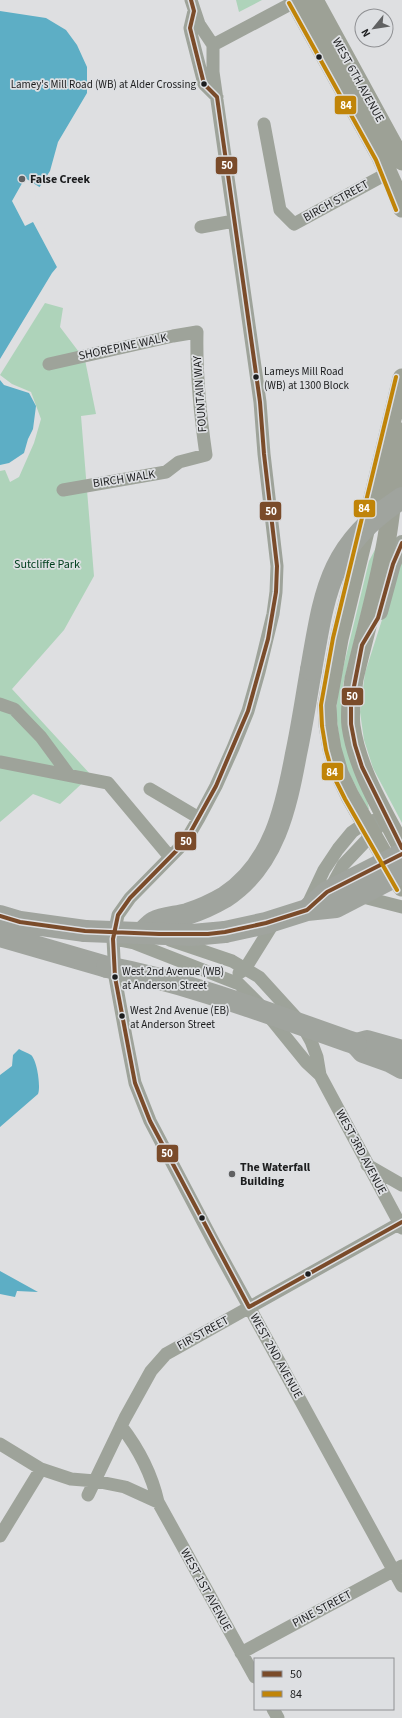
<svg xmlns="http://www.w3.org/2000/svg" width="402" height="1718" font-family="'Source Sans 3',sans-serif">
<style>
.green{fill:#aed3ba}
.water{fill:#5daec5}
.pier{fill:#dedfe1}
.lines{fill:none;stroke-linecap:round;stroke-linejoin:round}
.minor{stroke:#9ea39a;stroke-width:13}
.tertiary{stroke:#9ea39a;stroke-width:16}
.secondary{stroke:#9da196;stroke-width:19}
.trunk{stroke:#a0a49e;stroke-width:22}
.trunk-bridge{stroke:#a0a49e;stroke-width:22}
.bus-1-casing{stroke:#dddfe2;stroke-width:7}
.bus-2-casing{stroke:#dddfe2;stroke-width:7}
.bus-1{stroke:#7a4b2a;stroke-width:4}
.bus-2{stroke:#c08408;stroke-width:4}
.bus-dot{fill:#1c1d1e;stroke:#dddfe2;stroke-width:1.5}
.poi-dot{fill:#606162;stroke:#dddfe2;stroke-width:1.5}
.labels{text-anchor:middle;dominant-baseline:central;stroke-width:3.5;stroke-linejoin:round;paint-order:stroke}
.bus-label{font-size:11px;fill:#1c1d1e;stroke:#dddfe2;text-anchor:start}
.street-label{font-size:12px;fill:#1c1d1e;stroke:#dddfe2}
.poi-label{font-size:12px;font-weight:bold;fill:#1c1d1e;stroke:#dddfe2;text-anchor:start}
.park-label{font-size:12px;fill:#02401f;stroke:#dddfe2}
.line-badge{stroke:#dddfe2;stroke-width:1.5}
.badge-label{font-size:11px;text-anchor:middle;font-weight:bold;fill:#fff}
</style>
<rect width="100%" height="100%" fill="#dedfe1"/>
<path class="green" d="M236 0H262L239 12Z
M45 303 63 308 60 327 85 360 96 414 81 416 94 576 64 630 12 689 91 775 60 804 33 794 0 822V471L5 470 10 482 19 477 34 443 41 419 31 392 12 384 0 375Z
M379 542 343 685 342 713 368 804 369 809H367L342 759 336 713 339 685 369 561Z
M402 557V823L373 768 364 740 360 712 365 673Z"/>
<path class="water" d="M0 11 46 18 66 30 77 45 87 67V93L58 142 50 171 33 197 34 213 58 258 57 267 52 273 0 359Z
M0 380 4 385 29 393 36 406 33 429 28 439 24 453 9 463 0 465Z
M19 1049C22 1051 28 1053 31 1055 37 1060 41 1087 38 1094L0 1127V1075L12 1066 13 1055Z
M0 1271 38 1292 17 1291 15 1297 0 1294Z"/>
<path class="pier" d="M25 178 41 188 35 197 36 213 60 257 58 269 33 222 25 226 12 201Z"/>
<g class="lines">
<path class="minor" d="M191 0 199 24 213 45V72L260 402 264 454 277 566 276 592 273 614 259 672 248 711 233 748 216 786 199 818 185 842 130 898 118 915 113 939 115 977 126 1037 135 1083 150 1121 213 1241 402 1586
M194 11 190 28 191 33 204 84 217 97
M213 45 298 0
M264 124 280 210 294 224 388 173
M201 227 234 221
M49 364 173 336 197 332C196 374 200 414 206 455L179 462 166 472 63 490
M0 704 14 709 41 737 69 775
M0 762 108 783 170 857
M150 789 199 818
M330 889 343 865 377 829
M357 898 363 897 402 907
M308 904 324 870 338 849 352 832 365 823 386 817
M119 940 134 943 239 984 259 1004 306 1062 320 1075
M170 940 232 961 259 977 301 1023 311 1041 317 1057 320 1075 402 1228
M239 973 245 969 276 919
M367 1165 402 1185
M121 1426C138 1448 152 1475 158 1502L255 1677
M0 1444 41 1469 71 1479 95 1481 125 1487 158 1502
M88 1495 125 1418 151 1371 166 1354 402 1222
M0 1536 41 1469
M241 1653 402 1566
M273 1709 278 1718"/>
<path class="tertiary" d="M380 612 393 564 402 543"/>
<path class="secondary" d="M294 0 381 157 395 189 402 208
M314 0 402 161
M402 378 339 639 327 705 328 725 332 749 339 773 350 796 402 887
M402 432C394 467 393 502 387 537 379 585 365 632 354 679 352 694 349 710 351 726 357 769 382 809 402 848"/>
<path class="trunk" d="M0 916 20 922 85 931
M143 932C146 929 150 924 154 922 163 917 176 917 187 914 200 910 213 904 225 897 274 865 286 808 296 754 302 726 306 698 311 670
M192 935 225 932
M0 936 107 967
M402 1051 367 1041 356 1044 363 1052 391 1062 402 1068"/>
<path class="trunk-bridge" d="M311 670C325 590 329 546 402 498
M307 910 327 892 402 854
M85 931 192 935
M225 932 266 923 307 910 336 907 402 873
M107 967C192 983 275 1016 356 1044"/>
<g class="bus-1-casing">
<path id="bus-1" d="M191 0 194 11 190 28 204 84 217 97 260 402 264 454 277 566 276 592 268 639 248 711 216 786 185 842 130 898 118 915 113 939 115 977 135 1083 150 1121 249 1307
M402 543 393 564 378 618 362 645 351 702V724L355 745 362 767 402 848
M0 916 20 922 85 931 159 934H208L225 932 266 923 307 910 327 892 402 854
M249 1307 402 1222"/>
</g>
<g class="bus-2-casing">
<path id="bus-2" d="M289 3 376 160 396 210
M396 377 333 638 321 705 322 726 326 750 333 775 345 799 397 890"/>
</g>
<use href="#bus-1" class="bus-1"/>
<use href="#bus-2" class="bus-2"/>
</g>
<g class="bus-dot">
<circle cx="319" cy="57" r="3.5"/>
<circle cx="204" cy="84" r="3.5"/>
<circle cx="256" cy="377" r="3.5"/>
<circle cx="115" cy="977" r="3.5"/>
<circle cx="122" cy="1016" r="3.5"/>
<circle cx="202" cy="1218" r="3.5"/>
<circle cx="308" cy="1274" r="3.5"/>
</g>
<g class="poi-dot">
<circle cx="22" cy="179" r="4"/>
<circle cx="232" cy="1174" r="4"/>
</g>
<g class="labels">
<g class="bus-label">
<text x="196" y="84" text-anchor="end">Lamey's Mill Road (WB) at Alder Crossing</text>
<text x="264" y="371">Lameys Mill Road<tspan x="264" dy="14">(WB) at 1300 Block</tspan></text>
<text x="122" y="971">West 2nd Avenue (WB)<tspan x="122" dy="14">at Anderson Street</tspan></text>
<text x="130" y="1010">West 2nd Avenue (EB)<tspan x="130" dy="14">at Anderson Street</tspan></text>
</g>
<g class="street-label">
<text transform="translate(358 80) rotate(61)">WEST 6TH AVENUE</text>
<text transform="translate(336 201) rotate(-29)">BIRCH STREET</text>
<text transform="translate(123 347) rotate(-12)">SHOREPINE WALK</text>
<text transform="translate(200 394) rotate(-94)">FOUNTAIN WAY</text>
<text transform="translate(124 479) rotate(-9)">BIRCH WALK</text>
<text transform="translate(361 1152) rotate(62)">WEST 3RD AVENUE</text>
<text transform="translate(203 1333) rotate(-29)">FIR STREET</text>
<text transform="translate(276 1356) rotate(61)">WEST 2ND AVENUE</text>
<text transform="translate(206 1590) rotate(61)">WEST 1ST AVENUE</text>
<text transform="translate(322 1609) rotate(-28)">PINE STREET</text>
</g>
<g class="poi-label">
<text x="30" y="179">False Creek</text>
<text x="240" y="1167">The Waterfall<tspan x="240" dy="14">Building</tspan></text>
</g>
<g class="park-label">
<text x="47" y="564">Sutcliffe Park</text>
</g>
</g>
<g class="line-badge">
<rect x="334" y="95" width="23" height="20" rx="4" fill="#c08408"/>
<rect x="215" y="156" width="23" height="19" rx="4" fill="#7a4b2a"/>
<rect x="353" y="499" width="23" height="19" rx="4" fill="#c08408"/>
<rect x="259" y="501" width="23" height="20" rx="4" fill="#7a4b2a"/>
<rect x="341" y="687" width="23" height="19" rx="4" fill="#7a4b2a"/>
<rect x="321" y="762" width="23" height="19" rx="4" fill="#c08408"/>
<rect x="174" y="831" width="23" height="20" rx="4" fill="#7a4b2a"/>
<rect x="156" y="1144" width="23" height="19" rx="4" fill="#7a4b2a"/>
</g>
<g class="badge-label">
<text x="346" y="109">84</text>
<text x="227" y="169">50</text>
<text x="364" y="512">84</text>
<text x="271" y="515">50</text>
<text x="352" y="700">50</text>
<text x="332" y="776">84</text>
<text x="186" y="845">50</text>
<text x="167" y="1157">50</text>
</g>
<rect x="254" y="1658" width="140" height="52" fill="#dddfe2" stroke="#909194"/>
<rect x="262" y="1671" width="20" height="6" fill="#7a4b2a" stroke="#909194"/>
<text x="290" y="1678" font-size="12" fill="#1c1d1e">50</text>
<rect x="262" y="1691" width="20" height="6" fill="#c08408" stroke="#909194"/>
<text x="290" y="1698" font-size="12" fill="#1c1d1e">84</text>
<g transform="translate(374 28) rotate(240)"><circle r="19" fill="#dddfe2" stroke="#909194"/>
<path d="M0-3L7 15L0 10L-7 15Z" fill="#606162"/>
<text y="-6" font-size="11" font-weight="bold" text-anchor="middle" fill="#1c1d1e">N</text>
</g>
</svg>
